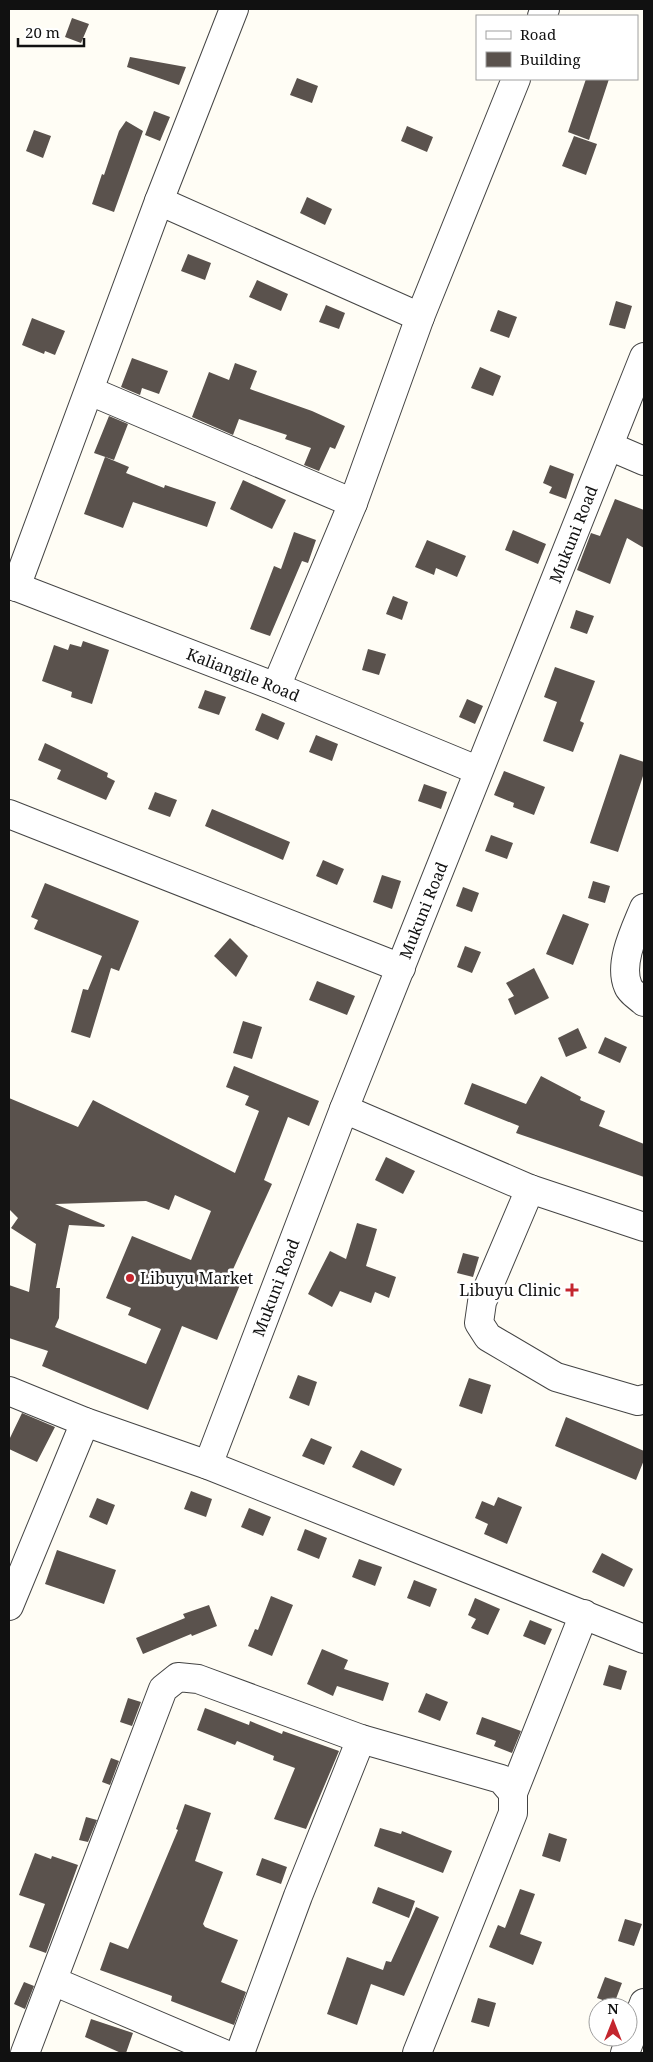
<svg xmlns="http://www.w3.org/2000/svg" width="653" height="2062" font-family="'Noto Serif',serif">
<style>
.building{fill:#5a524d;fill-rule:evenodd}
.lines{fill:none;stroke-linecap:round;stroke-linejoin:round}
.minor-casing{stroke:#444;stroke-width:30}
.minor{stroke:#fff;stroke-width:28}
.poi-dot{fill:#c4262e;stroke:#fff;stroke-width:2}
.labels{text-anchor:middle;dominant-baseline:central;stroke-width:5;stroke-linejoin:round;paint-order:stroke}
.street-label{font-size:16px;fill:#111;stroke:#fff}
.poi-label{font-size:16px;fill:#111;stroke:#fff;text-anchor:start}
</style>
<rect width="100%" height="100%" fill="#fffdf5"/>
<path class="building" d="M72 18 89 24 81 43 65 37Z
M130 57 186 67 179 85 127 67Z
M297 78 318 86 312 103 290 95Z
M586 79H609L589 140 568 132Z
M154 111 170 117 160 141 145 135Z
M126 121 143 131 114 212 92 204 102 174 104 175 119 131Z
M407 126 433 137 427 152 401 141Z
M34 130 51 136 43 158 26 151Z
M574 136 597 144 586 175 562 166Z
M307 197 332 209 325 225 300 213Z
M188 254 211 263 205 280 181 271Z
M257 280 288 294 281 311 249 297Z
M616 301 632 306 625 329 609 325Z
M326 305 345 313 339 329 319 322Z
M498 310 517 317 509 338 490 331Z
M32 318 65 331 55 355 45 351 44 354 22 345Z
M132 358 168 371 159 394 142 388 140 395 121 387Z
M235 363 257 371 250 389 312 411 345 426 335 449 330 447 319 471 304 465 311 448 285 439 287 435 239 419 233 435 192 417 209 372 229 380Z
M480 367 501 376 493 396 471 388Z
M109 416 128 424 114 460 94 453Z
M105 457 129 467 126 473 164 488 165 485 216 502 207 527 133 502 123 528 84 514Z
M550 465 574 474 566 499 549 493 552 487 543 483Z
M243 480 286 500 272 529 230 509Z
M615 499 644 510V548L627 538 610 584 577 570 591 533 600 536Z
M513 530 546 544 538 564 505 550Z
M294 532 316 540 308 563 302 561 270 636 250 629 274 566 281 569Z
M427 540 466 556 457 577 436 568 434 575 415 567Z
M393 596 408 602 402 620 386 614Z
M576 610 594 616 587 634 570 628Z
M83 641 109 650 92 704 71 697 72 692 42 681 54 645 68 650 70 644 81 647Z
M368 649 386 654 379 675 362 670Z
M555 667 595 681 580 721 584 723 573 752 543 741 557 702 544 697Z
M205 690 226 697 219 715 198 708Z
M467 699 483 706 475 724 459 717Z
M262 713 285 723 278 740 255 730Z
M316 735 338 744 332 761 309 752Z
M45 743 108 773 107 777 115 781 106 800 57 779 61 770 38 760Z
M620 754 644 762V773L618 852 590 843Z
M504 771 545 787 534 815 513 807 514 803 494 795Z
M424 784 447 792 441 809 418 801Z
M155 792 177 800 170 817 148 809Z
M212 809 290 842 283 860 205 826Z
M491 835 513 843 507 859 485 851Z
M323 860 344 869 337 885 316 876Z
M382 875 401 881 392 909 373 902Z
M593 881 610 886 605 903 588 898Z
M45 883 139 921 119 971 111 968 90 1038 71 1032 83 989 88 990 102 956 34 929 38 920 31 917Z
M463 887 479 893 472 912 456 906Z
M563 914 589 924 573 965 546 954Z
M230 938 248 956 236 977 214 956Z
M465 946 481 952 472 973 457 967Z
M534 968 549 998 515 1015 508 999 514 996 506 983Z
M317 981 355 996 347 1015 309 1000Z
M243 1021 262 1027 252 1059 233 1053Z
M578 1028 587 1048 566 1057 558 1038Z
M605 1037 627 1047 620 1063 598 1053Z
M234 1066 319 1101 309 1126 288 1117 264 1180 272 1184 230 1276 242 1280 217 1340 182 1326 148 1410 42 1366 48 1351 9 1338V1285L29 1292 36 1244 11 1228 18 1218 9 1209V1098L78 1127 93 1100 235 1173 259 1111 245 1105 249 1096 226 1087ZM175 1195 211 1211 191 1260 132 1236 106 1298 131 1308 128 1315 161 1329 146 1364 55 1327 59 1318 60 1288H56L69 1225 104 1227 105 1225 55 1204 146 1201 169 1210Z
M541 1076 581 1097 580 1100 605 1111 599 1126 644 1144V1177L516 1133 519 1126 464 1104 472 1083 526 1104Z
M386 1157 415 1171 403 1194 375 1180Z
M357 1223 377 1229 366 1266 396 1277 389 1298 375 1292 371 1303 340 1291 332 1307 308 1294 330 1251 346 1259Z
M463 1253 479 1257 473 1277 457 1273Z
M298 1375 317 1382 309 1406 289 1398Z
M469 1378 491 1385 482 1414 459 1406Z
M22 1413 55 1427 37 1462 9 1449V1440Z
M566 1417 644 1451V1460L636 1480 555 1446Z
M311 1438 332 1447 324 1465 302 1456Z
M361 1450 402 1469 394 1486 352 1467Z
M191 1491 212 1499 206 1517 184 1509Z
M498 1497 522 1507 507 1544 484 1534 488 1524 475 1518 482 1501 494 1506Z
M97 1498 115 1505 107 1525 89 1517Z
M249 1508 271 1517 263 1536 241 1527Z
M305 1529 327 1538 319 1559 297 1550Z
M57 1550 116 1570 104 1604 45 1584Z
M602 1553 633 1569 624 1587 592 1572Z
M359 1559 382 1567 375 1586 352 1577Z
M414 1580 437 1589 430 1607 407 1598Z
M271 1596 293 1605 272 1656 248 1646 255 1629 258 1630Z
M475 1598 500 1609 488 1635 471 1628 476 1619 468 1615Z
M209 1605 217 1626 192 1636 191 1634 143 1654 136 1638 185 1618 183 1614Z
M530 1620 552 1629 545 1645 523 1636Z
M322 1649 348 1660 344 1669 389 1683 383 1701 337 1686 333 1696 307 1684Z
M609 1665 627 1671 621 1690 603 1685Z
M426 1693 448 1702 440 1721 418 1712Z
M128 1698 141 1702 132 1726 120 1722Z
M205 1708 249 1725 250 1721 282 1734 283 1731 339 1751 306 1829 274 1819 295 1768 273 1760 274 1756 237 1741 235 1745 197 1730Z
M482 1717 521 1731 512 1753 494 1746 496 1741 476 1734Z
M111 1758 119 1761 110 1785 102 1782Z
M185 1804 211 1813 195 1861 223 1872 203 1924 205 1927 238 1940 221 1982 246 1992 234 2025 171 2001 172 1996 100 1970 110 1942 128 1949 178 1830 176 1829Z
M86 1817 97 1820 88 1842 79 1840Z
M380 1828 401 1834 402 1831 452 1851 443 1873 374 1846Z
M549 1833 567 1839 560 1862 542 1856Z
M35 1853 51 1859 52 1856 78 1865 46 1953 29 1947 45 1904 19 1895Z
M262 1858 287 1867 281 1884 256 1875Z
M378 1887 415 1901 409 1918 372 1903Z
M520 1889 535 1894 520 1934 542 1942 533 1965 489 1947 498 1925 505 1928Z
M416 1907 439 1917 404 1996 371 1984 357 2025 327 2014 347 1957 383 1970 386 1961 391 1962Z
M625 1919 642 1924 634 1946 618 1941Z
M605 1977 622 1983 614 2004 597 1998Z
M24 1982 34 1986 25 2009 14 2004Z
M478 1998 496 2003 489 2027 471 2022Z
M91 2019 133 2033 126 2053H121L85 2037Z"/>
<g class="lines">
<g class="minor-casing">
<g id="minor">
<path d="M542 16 545 9"/>
<path d="M159 201 420 317"/>
<path d="M90 391 353 503"/>
<path d="M609 446 644 461"/>
<path id="s1" d="M9 584 276 687 477 770"/>
<path d="M16 587 159 201 234 9"/>
<path d="M276 687 353 503 420 317 516 79"/>
<path d="M9 814 401 968"/>
<path d="M644 908C636 928 618 963 628 986 630 992 640 998 644 1002"/>
<path d="M344 1109 530 1189 644 1227"/>
<path d="M530 1189 482 1302 479 1323 488 1337 556 1377 638 1401 644 1399"/>
<path d="M9 1391 85 1422 208 1465 644 1639"/>
<path id="s2" d="M208 1465 344 1109 644 357"/>
<path d="M9 1606 85 1422"/>
<path d="M513 1793 584 1614"/>
<path d="M53 1981 222 2053"/>
<path d="M25 2053 163 1689 178 1677 198 1679 361 1739 501 1779 513 1793V1813L417 2053"/>
<path d="M240 2053 298 1896 361 1739"/>
<path d="M625 2053 644 2003"/>
</g>
</g>
<use href="#minor" class="minor"/>
</g>
<g class="poi-dot">
<circle cx="130" cy="1278" r="5"/>
<path d="M569.5 1282.5h5v5h5v5h-5v5h-5v-5h-5v-5h5z"/>
</g>
<g class="labels">
<g class="street-label">
<text stroke="none"><textPath href="#s2" startOffset="1000">Mukuni Road</textPath></text>
<text stroke="none"><textPath href="#s1" startOffset="251">Kaliangile Road</textPath></text>
<text stroke="none"><textPath href="#s2" startOffset="595">Mukuni Road</textPath></text>
<text stroke="none"><textPath href="#s2" startOffset="190">Mukuni Road</textPath></text>
</g>
<g class="poi-label">
<text x="140" y="1278">Libuyu Market</text>
<text x="561" y="1290" text-anchor="end">Libuyu Clinic</text>
</g>
</g>
<rect width="653" height="2062" fill="none" stroke="#111111" stroke-width="20"/>
<rect x="476" y="15" width="162" height="65" fill="#ffffff" stroke="#a0a0a0"/>
<rect x="486" y="31" width="25" height="8" fill="#ffffff" stroke="#a0a0a0"/>
<text x="520" y="40" font-size="15" fill="#111111">Road</text>
<rect x="486" y="52" width="25" height="15" fill="#5a524d" stroke="#a0a0a0"/>
<text x="520" y="65" font-size="15" fill="#111111">Building</text>
<g transform="translate(613 2022)"><circle r="24" fill="#ffffff" stroke="#a0a0a0"/>
<path d="M0-4L9 19L0 12L-9 19Z" fill="#c4262e"/>
<text y="-8" font-size="14" font-weight="bold" text-anchor="middle" fill="#111111">N</text>
</g>
<path d="M18 38v8h66v-8" fill="none" stroke="#111111" stroke-width="2.5"/>
<text x="25" y="38" font-size="15" fill="#111111" stroke="#ffffff" stroke-width="4" paint-order="stroke">20 m</text>
</svg>
